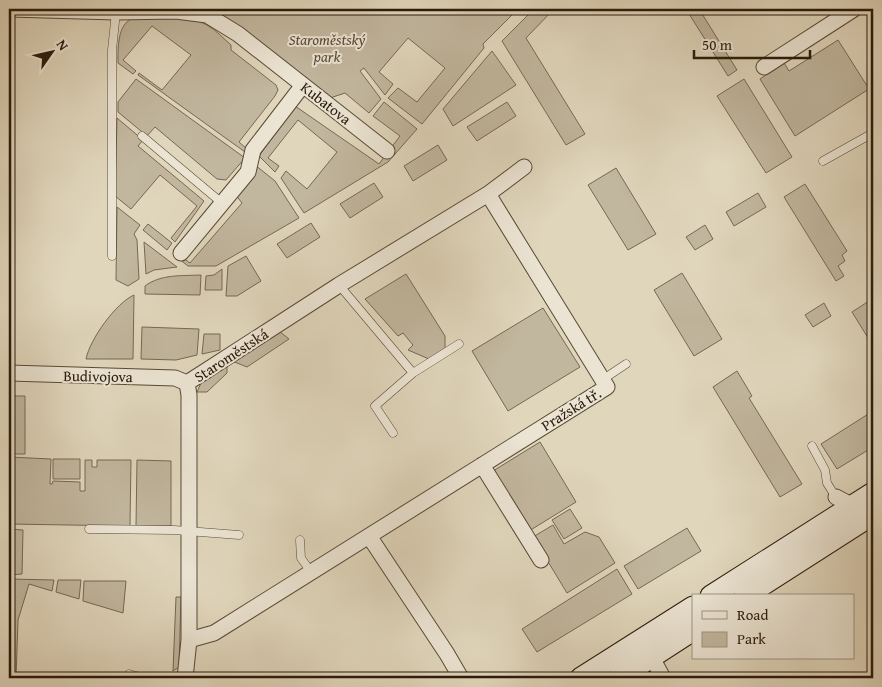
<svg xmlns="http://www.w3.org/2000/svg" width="882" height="687" font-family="'Gentium Book Plus',serif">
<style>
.green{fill:#c1b69e;stroke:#766854}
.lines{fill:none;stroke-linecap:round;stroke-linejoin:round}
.lane-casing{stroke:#584936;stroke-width:9}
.street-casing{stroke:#584936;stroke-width:17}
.secondary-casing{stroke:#2a1a0a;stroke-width:23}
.lane{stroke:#ebe4d3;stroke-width:8}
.street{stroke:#ebe4d3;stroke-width:15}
.secondary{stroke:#ebe4d3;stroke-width:21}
.labels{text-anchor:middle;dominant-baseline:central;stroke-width:4;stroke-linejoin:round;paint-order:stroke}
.park-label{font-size:15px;font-style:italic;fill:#574936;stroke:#ebe4d3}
.street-label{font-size:15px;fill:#2a1a0a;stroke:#ebe4d3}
</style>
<rect width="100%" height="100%" fill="#e0d6bc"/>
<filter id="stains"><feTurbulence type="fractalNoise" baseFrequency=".004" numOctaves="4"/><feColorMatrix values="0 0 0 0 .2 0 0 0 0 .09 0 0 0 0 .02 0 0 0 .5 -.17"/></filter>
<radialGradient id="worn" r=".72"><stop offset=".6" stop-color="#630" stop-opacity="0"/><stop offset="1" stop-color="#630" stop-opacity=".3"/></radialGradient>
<path class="green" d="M215 9H518L483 44 484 48 422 124 388 98 398 88 417 102 445 68 408 38 379 72 393 84 385 95 364 68 360 71 381 99 369 113 345 93 330 98 319 91Z
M534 9H554L526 38 585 134 566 145 502 41Z
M686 9H699L737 70 728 76Z
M134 18C157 18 186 14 207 25 216 30 224 39 231 45V50L276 85 278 90 275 96 239 142 247 149 245 152 138 75 139 73 162 90 191 55 152 26 123 60 136 71 133 74 118 63C118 48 117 23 134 18Z
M838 40 869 89 795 136 760 79 784 63 789 71Z
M492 51 516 85 453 126 443 109Z
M136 79 245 158 226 180 217 179 155 127 147 136 118 112V102Z
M744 79 792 157 766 173 717 96Z
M384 102 417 129 388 162 304 213 281 178 286 171 307 189 337 152 298 120 268 158 279 166 275 172 259 156 295 106 379 164 400 136 373 116Z
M507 102 516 116 477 141 467 127Z
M117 118 143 140 138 146 204 201 175 242 171 238 197 206 160 175 131 209 115 196Z
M438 145 447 160 413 181 404 166Z
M255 165 275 181 299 218 216 266H188L173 254 175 252 190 263 242 203 235 194Z
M616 168 656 234 628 250 588 185Z
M374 183 383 197 350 218 340 204Z
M805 184 847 251 842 255 845 261 838 266 844 276 836 281 784 197Z
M758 193 766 207 734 226 726 212Z
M117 207 140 225 134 234 137 240 139 279 128 286 116 280Z
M311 223 320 237 287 258 277 244Z
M148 224 172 243 167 250 143 230Z
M705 225 713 239 695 250 686 237Z
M144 242 177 267 154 270 146 274Z
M246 256 261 281 237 296H226L228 266Z
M222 269V290H205L206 276 214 275Z
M682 273 722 339 694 356 654 290Z
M406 274 445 336V348L429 359 408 350 413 345 403 333 398 336 365 299Z
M201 275 200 295 145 294V286C161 274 181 276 201 275Z
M134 295 133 359H86C90 339 116 303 134 295Z
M869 301 873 308V346L852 312Z
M824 303 831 316 813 327 805 315Z
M543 308 580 367 508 411 472 351Z
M142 327 199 329 197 355 176 360 141 359Z
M279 331 289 339 247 367 232 361Z
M204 334H220V350L202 354Z
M227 365V373L207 392H197L201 383Z
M737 371 752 396 749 398 802 484 780 497 713 387Z
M9 396H25V454H9Z
M873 411V447L837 469 821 444Z
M540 442 576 502 529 531 493 471Z
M9 457 51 459 50 484H52L53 481 80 482V491H85V460H92V467H97V460H131L130 526 9 524Z
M53 459H80V479H53Z
M137 460 171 461V526H136Z
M570 509 582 528 564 539 552 520Z
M553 525 564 544 585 532 599 537 615 563 567 593 533 537Z
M687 528 701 551 638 589 624 566Z
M9 529 23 530 22 574 9 575Z
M617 569 632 594 537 652 522 629Z
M9 579 54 580 52 591 29 584 18 620 16 678H9L10 607Z
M58 580H81L79 599 56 592Z
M84 581H126L123 613 83 601Z
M176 597H181L179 667 173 671Z"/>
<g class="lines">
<g class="lane-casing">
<path id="lane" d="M142 136 222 203
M823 161 873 133
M112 256V50L116 12
M339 285 413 373 375 406 393 433
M413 373 459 344
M602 380 626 364
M812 446 825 470 827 483 837 499
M89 529 174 530 239 535
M300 540 301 558 311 572
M129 674 143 678"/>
</g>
<g class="street-casing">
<path id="street" d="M9 9 116 12 176 11 207 15 238 34 387 151
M764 67 854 9
M181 253 248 172 253 150 303 85
M9 373 175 378 187 383
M187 383 339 285 488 194 524 167
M482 465 541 560
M836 497 853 506
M369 536 447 654 461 678
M189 640 214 633 607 387 488 194
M648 650 663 678
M185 678 189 640V395L187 383"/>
</g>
<g class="secondary-casing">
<path id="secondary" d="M711 596 873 493
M745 596 873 514
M581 678 693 607
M619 678 693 630"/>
</g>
<use href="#lane" class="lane"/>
<use href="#street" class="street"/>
<use href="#secondary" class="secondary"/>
</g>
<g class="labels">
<g class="park-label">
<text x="327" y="39">Staroměstský<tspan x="327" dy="17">park</tspan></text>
</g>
<g class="street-label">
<text transform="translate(326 103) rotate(38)">Kubatova</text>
<text transform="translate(231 355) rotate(-33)">Staroměstská</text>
<text transform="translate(98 376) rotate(1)">Budivojova</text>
<text transform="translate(571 409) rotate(-32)">Pražská tř.</text>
</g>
</g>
<rect width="882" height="687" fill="none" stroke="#e0d6bc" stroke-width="30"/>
<rect x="10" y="10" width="862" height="667" fill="none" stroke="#2a1a0a" stroke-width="2.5"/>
<rect x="15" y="15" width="852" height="657" fill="none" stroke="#2a1a0a"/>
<rect x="692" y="594" width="162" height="65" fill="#ebe4d3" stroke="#9e9383"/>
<rect x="702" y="611" width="25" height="8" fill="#ebe4d3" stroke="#9e9383"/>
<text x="737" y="620" font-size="15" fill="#2a1a0a">Road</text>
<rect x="702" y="632" width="25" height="15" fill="#c1b69e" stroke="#9e9383"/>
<text x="737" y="644" font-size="15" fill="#2a1a0a">Park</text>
<g transform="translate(52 52) rotate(56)" stroke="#ebe4d3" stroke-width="4" paint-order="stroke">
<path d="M0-4L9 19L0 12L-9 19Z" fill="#2a1a0a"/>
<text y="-8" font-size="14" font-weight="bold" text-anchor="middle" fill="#2a1a0a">N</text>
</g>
<path d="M694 50v8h116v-8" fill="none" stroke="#2a1a0a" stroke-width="2.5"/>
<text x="702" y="50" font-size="15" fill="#2a1a0a" stroke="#ebe4d3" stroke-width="4" paint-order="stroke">50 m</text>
<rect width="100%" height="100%" filter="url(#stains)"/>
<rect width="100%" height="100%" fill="url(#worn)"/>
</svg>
